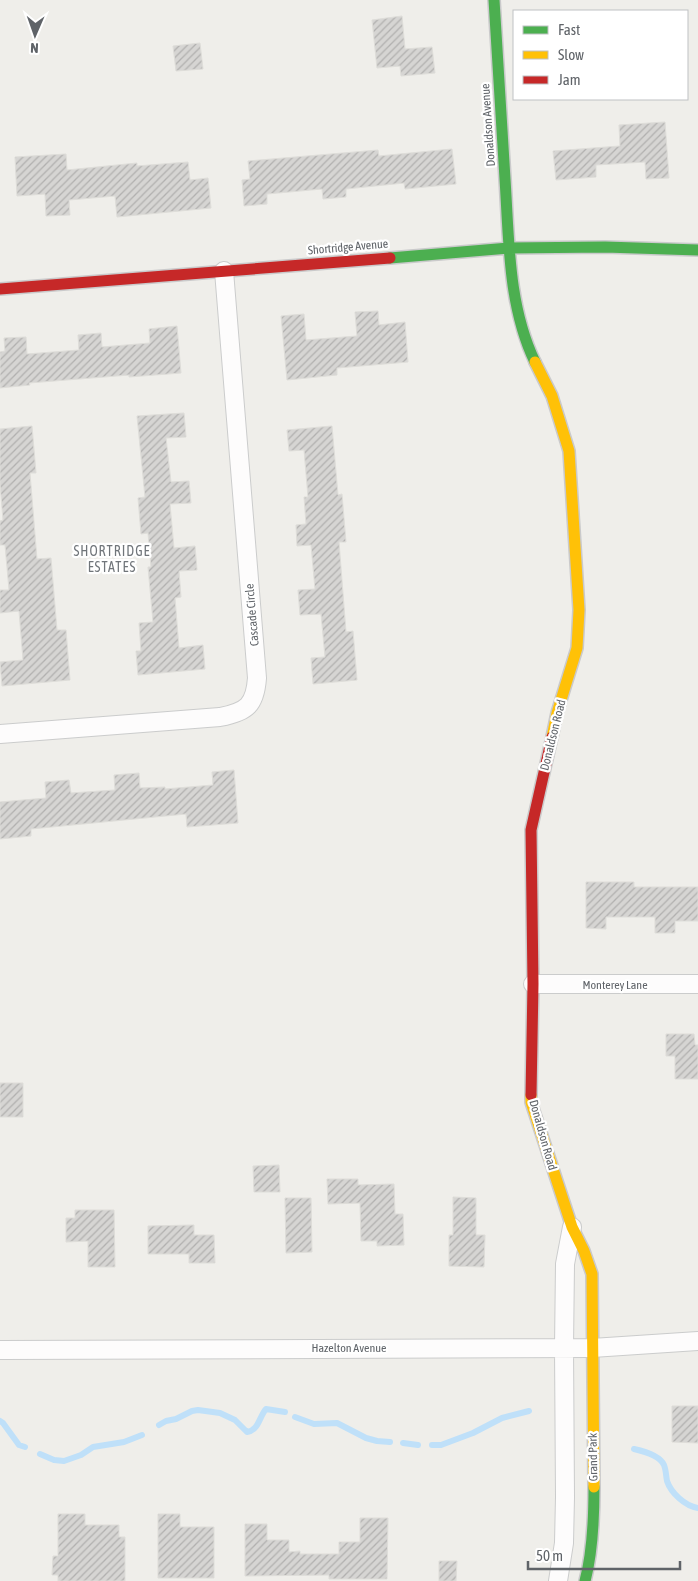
<svg xmlns="http://www.w3.org/2000/svg" width="698" height="1581" font-family="'Asap Condensed',sans-serif">
<style>
.lines{fill:none;stroke-linecap:round;stroke-linejoin:round}
.stream{stroke:#bfe0f9;stroke-width:6}
.building{fill:url(#building-hatch);stroke:#deddd9}
.street-casing{stroke:#cbcccc;stroke-width:20}
.fast-casing{stroke:#cacacb;stroke-width:14}
.slow-casing{stroke:#cacacb;stroke-width:14}
.jam-casing{stroke:#cacacb;stroke-width:14}
.street{stroke:#fdfcfc;stroke-width:18}
.fast{stroke:#4caf50;stroke-width:11}
.slow{stroke:#ffc107;stroke-width:11}
.jam{stroke:#c62828;stroke-width:11}
.labels{text-anchor:middle;dominant-baseline:central;stroke-width:4.5;stroke-linejoin:round;paint-order:stroke}
.street-label{font-size:12px;fill:#5f6368;stroke:#fff}
.neighbourhood-label{font-size:14px;letter-spacing:1px;fill:#70757a;stroke:#fff}
</style>
<defs>
<pattern id="building-hatch" width="6" height="6" patternUnits="userSpaceOnUse" patternTransform="scale(1.25)"><rect width="6" height="6" fill="#d6d5d3"/><path d="M-1 1l2-2M0 6l6-6M5 7l2-2" fill="none" stroke="#b1b0af"/></pattern>
</defs>
<rect width="100%" height="100%" fill="#efeeea"/>
<g class="lines">
<path class="stream" d="M295 1417 314 1424 337 1423 366 1438 377 1441 390 1442
M0 1421 3 1423 19 1445 25 1447
M159 1425 166 1421 176 1419 192 1411 198 1410 220 1413 235 1420 247 1432C259 1430 259 1417 266 1409L285 1412
M403 1443 418 1445
M432 1445H441L473 1433 502 1418 529 1411
M634 1449C643 1451 660 1456 664 1465 666 1470 666 1476 667 1481 671 1493 685 1506 698 1508
M40 1454 54 1460 64 1461 81 1455 93 1447 124 1442 142 1435"/>
</g>
<path class="building" d="M402 16 405 49 432 47 435 73 401 76 400 66 377 68 372 20Z
M200 43 203 69 176 71 173 46Z
M665 122 669 178 646 179 645 162 596 165V177L556 180 553 151 620 146 619 125Z
M452 149 456 184 405 189 404 183 346 189V197L323 199 322 189 267 194V204L244 206 242 180 250 179 248 161 378 150 379 156Z
M66 154 67 170 137 163V166L188 162 190 180 208 178 211 208 117 217 115 196 69 200 70 215 46 216 45 194 17 196 15 157Z
M378 311 379 325 405 322 408 362 337 368V375L287 380 281 316 304 314 306 340 357 336 355 312Z
M177 326 181 373 129 377V375L29 383 30 385 0 388V352L5 351 4 338 26 337 27 354 79 350 78 335 101 333 102 347 150 343 149 329Z
M184 413 186 437 166 438 171 482 189 481 191 503 170 504 174 548 195 546 197 570 179 571 181 597 175 598 179 648 203 645 205 669 138 675 136 651H141L139 623 153 622 148 567H151L148 533 141 534 138 498 145 497 137 416Z
M32 426 36 473H30L37 559 51 558 57 630H66L70 680 2 686 0 662 23 660 19 611 0 613V590H9L5 545H0V521L3 520 0 484V429Z
M332 426 338 495 342 494 346 542H339L346 632 353 631 357 680 313 684 311 658 325 657 321 614 300 615 298 590 315 589 311 545 297 546 296 525 306 524 304 497H308L304 450 289 451 287 430Z
M234 770 238 823 187 827 186 814 31 829V836L0 839V802L46 798 45 782 69 780 71 793 115 790 114 775 139 773 140 788 165 787V789L213 785 212 772Z
M586 882H634V887H698V921H675V933H655V917H606V929L586 928Z
M666 1034H694L695 1045H698V1079H675V1056H666Z
M0 1083H23V1117H0Z
M279 1165 280 1192H254L253 1166Z
M327 1179H358V1185L394 1184 395 1214H403L404 1245 377 1246V1241H361L360 1203 328 1204Z
M453 1197 476 1198V1235H485L484 1267 449 1266V1235H453Z
M285 1198H311L312 1252 286 1253Z
M75 1210H114L115 1267H88V1241L66 1242V1218H75Z
M194 1225V1235H214L215 1263H189V1254H148V1226Z
M672 1406H698V1443L672 1442Z
M58 1514H85V1525H119V1537H125V1581H58V1575H52L53 1556H58Z
M158 1514H180V1527H214V1578H158Z
M360 1518H388L387 1579H329V1575L245 1576V1524H267V1540H289V1552L300 1551V1554H339V1542H360Z
M439 1561H457L456 1581H439Z"/>
<g class="lines">
<g class="street-casing">
<path id="street" d="M0 734 220 717C247 712 255 705 257 678L224 271
M533 984H698
M0 1350 592 1348 698 1341
M558 1581 564 1543 565 1497 564 1348 565 1264 572 1227"/>
</g>
<g class="fast-casing">
<path id="fast" d="M494 0C498 60 501 119 505 179 509 240 508 306 535 362
M390 258 509 248 605 247 698 250
M585 1581C593 1551 594 1518 594 1487"/>
</g>
<g class="slow-casing">
<path id="slow" d="M535 362 552 396 569 451 579 610 577 648 557 713 552 737
M531 1095V1102L572 1227 584 1251 592 1274 594 1487"/>
</g>
<g class="jam-casing">
<path id="jam" d="M0 289 390 258
M531 1095 533 984 531 830 552 737"/>
</g>
<use href="#street" class="street"/>
<use href="#fast" class="fast"/>
<use href="#slow" class="slow"/>
<use href="#jam" class="jam"/>
</g>
<g class="labels">
<g class="street-label">
<text transform="translate(488 125) rotate(-94)">Donaldson Avenue</text>
<text transform="translate(348 247) rotate(-5)">Shortridge Avenue</text>
<text transform="translate(252 615) rotate(-95)">Cascade Circle</text>
<text transform="translate(553 735) rotate(-76)">Donaldson Road</text>
<text x="615" y="985">Monterey Lane</text>
<text transform="translate(543 1135) rotate(74)">Donaldson Road</text>
<text x="349" y="1348">Hazelton Avenue</text>
<text transform="translate(593 1457) rotate(-91)">Grand Park</text>
</g>
<g class="neighbourhood-label">
<text x="112" y="551">SHORTRIDGE<tspan x="112" dy="16">ESTATES</tspan></text>
</g>
</g>
<rect x="513" y="10" width="175" height="90" fill="#ffffff" stroke="#bfc1c3"/>
<rect x="523" y="26" width="25" height="8" fill="#4caf50" stroke="#bfc1c3"/>
<text x="558" y="35" font-size="15" fill="#5f6368">Fast</text>
<rect x="523" y="51" width="25" height="8" fill="#ffc107" stroke="#bfc1c3"/>
<text x="558" y="60" font-size="15" fill="#5f6368">Slow</text>
<rect x="523" y="76" width="25" height="8" fill="#c62828" stroke="#bfc1c3"/>
<text x="558" y="85" font-size="15" fill="#5f6368">Jam</text>
<g transform="translate(35 35) rotate(182)" stroke="#ffffff" stroke-width="4" paint-order="stroke">
<path d="M0-4L9 19L0 12L-9 19Z" fill="#5f6368"/>
<text y="-8" font-size="14" font-weight="bold" text-anchor="middle" fill="#5f6368">N</text>
</g>
<path d="M528 1561v8h152v-8" fill="none" stroke="#5f6368" stroke-width="2.5"/>
<text x="536" y="1561" font-size="15" fill="#5f6368" stroke="#ffffff" stroke-width="4" paint-order="stroke">50 m</text>
</svg>
